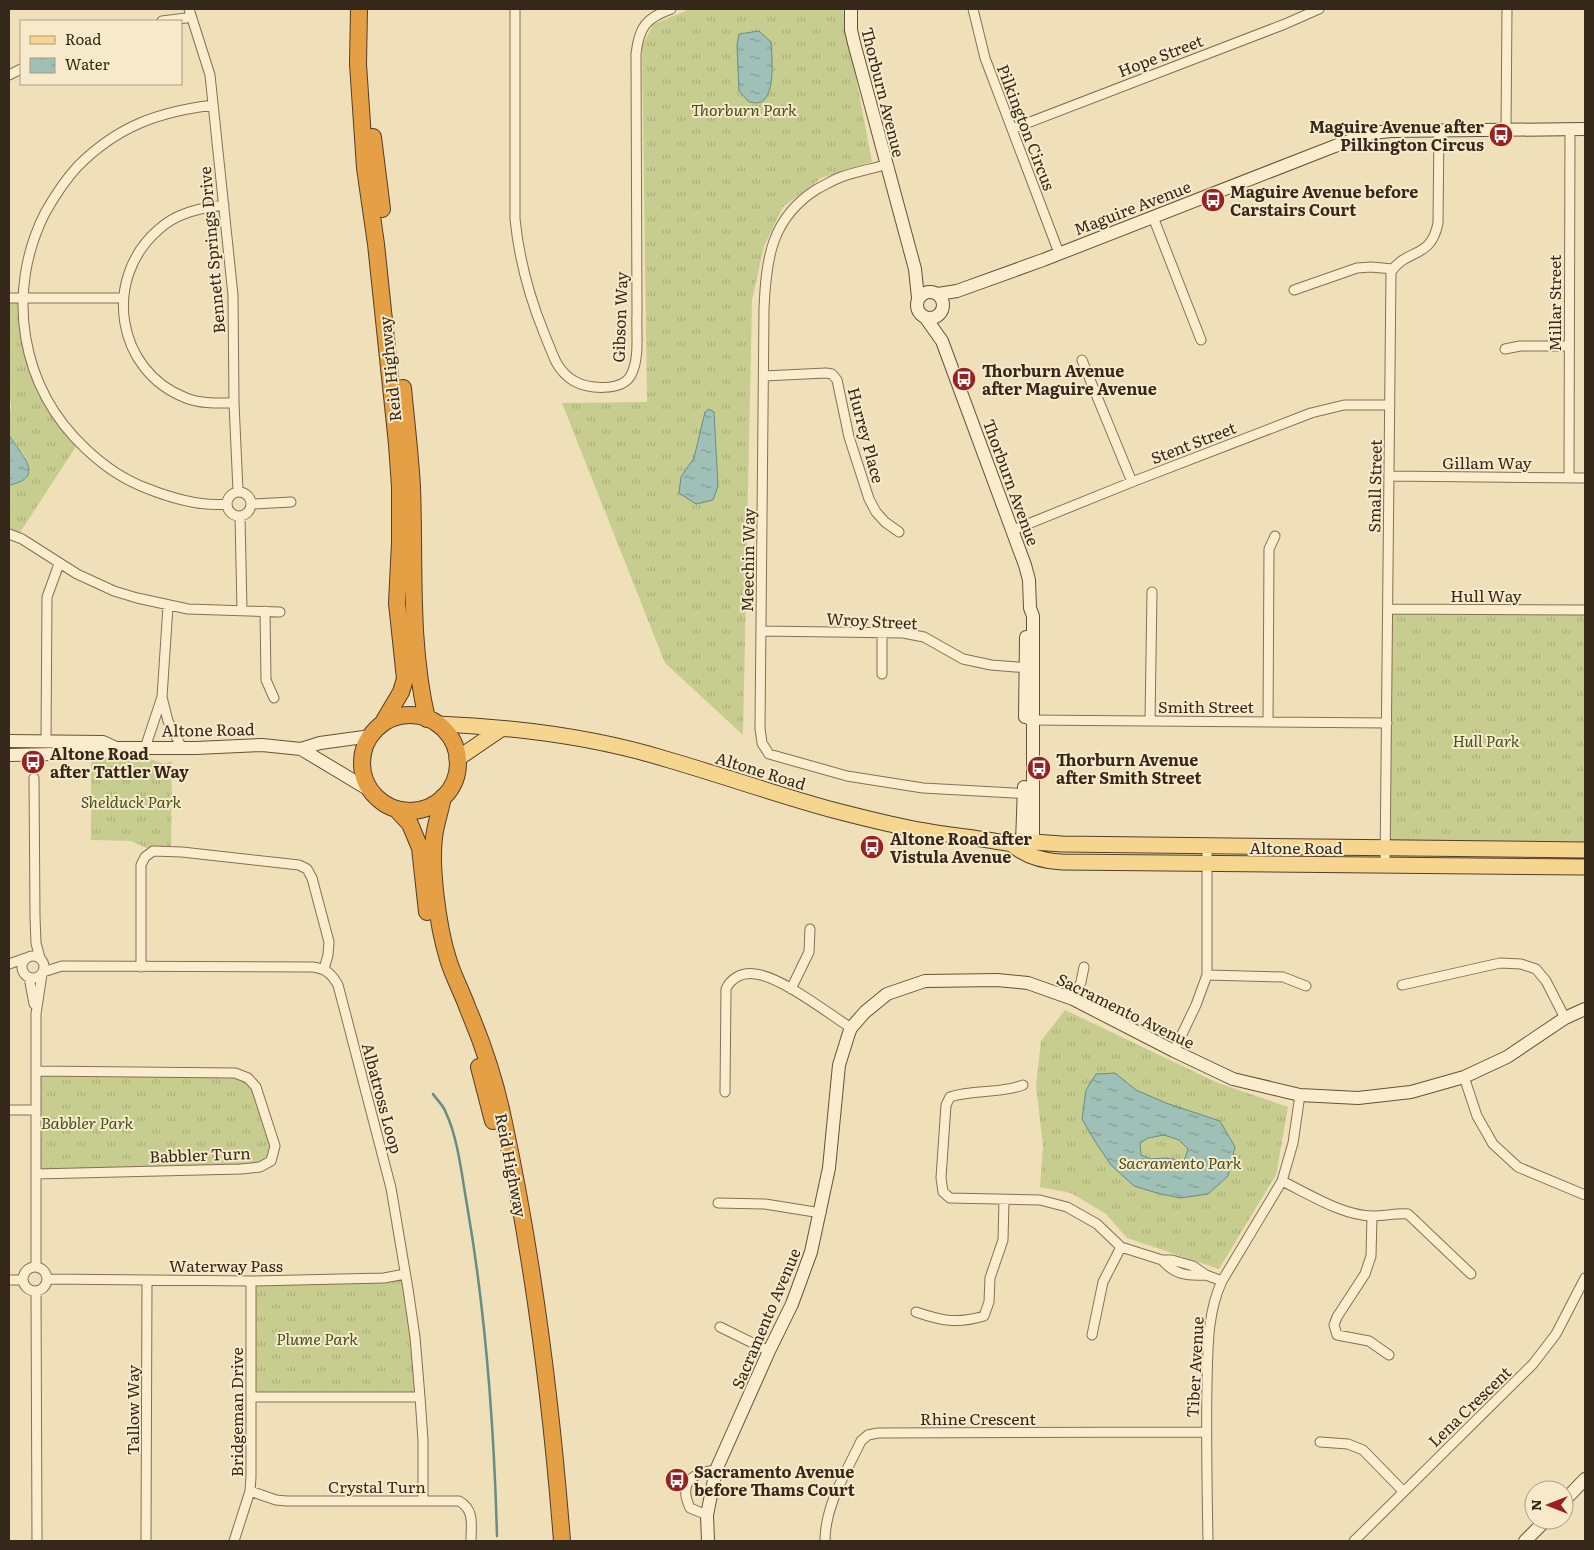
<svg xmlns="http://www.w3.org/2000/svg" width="1594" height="1550" font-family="Literata,serif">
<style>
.grass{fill:url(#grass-tufts)}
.water{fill:url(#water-ripples);stroke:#678d84;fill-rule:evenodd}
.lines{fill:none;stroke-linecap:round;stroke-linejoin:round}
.stream{stroke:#678d84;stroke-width:2.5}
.street-casing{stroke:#876f54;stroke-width:11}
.secondary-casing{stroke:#685037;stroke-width:14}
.primary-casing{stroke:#533d29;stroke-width:17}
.highway-casing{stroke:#533d29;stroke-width:18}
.street{stroke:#faedcd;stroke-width:9}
.secondary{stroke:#faedcd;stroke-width:12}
.primary{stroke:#f6d68e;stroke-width:15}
.highway{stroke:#e59f44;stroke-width:16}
.labels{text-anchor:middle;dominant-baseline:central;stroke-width:4;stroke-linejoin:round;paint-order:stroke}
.street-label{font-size:16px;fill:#35271a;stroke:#f7eaca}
.park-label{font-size:16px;font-style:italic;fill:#45521f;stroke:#f7eaca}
.poi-label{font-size:16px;font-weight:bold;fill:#35271a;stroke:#f7eaca;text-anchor:start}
</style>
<defs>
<pattern id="grass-tufts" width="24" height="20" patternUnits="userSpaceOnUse" patternTransform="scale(1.25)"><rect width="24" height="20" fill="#c6cd8e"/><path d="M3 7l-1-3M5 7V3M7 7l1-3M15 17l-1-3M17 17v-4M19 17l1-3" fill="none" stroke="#abb07a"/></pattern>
<pattern id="water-ripples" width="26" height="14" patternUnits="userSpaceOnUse" patternTransform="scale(1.25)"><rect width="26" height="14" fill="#9fc0b6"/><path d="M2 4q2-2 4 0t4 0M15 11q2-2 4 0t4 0" fill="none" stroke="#829c93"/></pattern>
</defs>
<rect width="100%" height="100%" fill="#efe0ba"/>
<path class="grass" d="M690 9H843L872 162 821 178 783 207 764 246 752 300 743 735 665 663 562 403 647 402 642 45 654 24Z
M9 298H23L32 367 79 442 17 537 9 534V485L23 479 28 471 25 456 9 435V415L11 408 9 391Z
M1388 609 1585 610V850L1386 849Z
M91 754 140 755 164 764 172 761 171 851H153L131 841 91 840Z
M1065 1010 1218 1083 1288 1107 1276 1175 1219 1269 1127 1238 1106 1214 1071 1193 1040 1187 1043 1146 1036 1086 1041 1041Z
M36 1071 235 1073 248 1078 275 1146 271 1161 260 1167 36 1174Z
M405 1274 420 1397H252L251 1281Z"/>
<path class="water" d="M759 31 771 42C772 57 775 90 764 100 759 104 754 103 749 102L739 91 737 45 739 34Z
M709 409 714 412 718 486 713 500 696 504 679 493 681 477 694 458 705 412Z
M9 435C19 452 48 478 9 485Z
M1115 1073 1136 1090 1166 1103 1220 1121 1235 1147 1228 1176 1208 1194 1180 1198 1157 1193 1134 1186 1111 1165 1096 1143 1082 1119 1086 1090 1096 1074ZM1164 1135 1179 1140 1188 1149 1184 1161 1166 1158 1150 1159 1141 1155 1140 1143 1148 1138Z"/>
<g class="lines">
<path class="stream" d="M433 1094C437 1100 444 1106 446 1113 458 1138 462 1177 467 1205 486 1314 494 1426 497 1536"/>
<g class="street-casing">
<path id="street" d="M189 9 210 75 233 295 234 403 238 491
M515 9V219C519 259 529 296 544 333 548 343 552 353 556 362 560 369 567 377 574 381 588 389 622 392 631 375 640 358 636 333 637 314L636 54C639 27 646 18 671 9
M973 9 985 58 1059 253
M162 21 186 18 191 15
M9 75 21 69
M213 105C158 112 118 126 78 166 65 180 54 197 45 213 5 292 20 388 86 449 104 466 122 479 146 488 171 498 200 507 227 504
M1012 129 1285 24 1319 9
M1506 129 1507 9
M885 165C871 169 855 172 841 177 833 180 825 185 817 189 771 218 766 259 764 309L760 728 762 743 769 754 847 776 923 788 1030 794
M224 205C200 208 176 213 158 230 102 279 116 371 186 398 201 404 218 403 234 403
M1153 217 1201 340
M1294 290 1357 268 1371 267 1393 269
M9 298H123
M1505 349 1520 346H1568
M1082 360 1132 482
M764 376 826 373 832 374 837 380 849 437 869 499 876 512 885 522 899 532
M1389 476 1585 478
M1569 477 1570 129
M227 504a12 12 0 1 1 24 0a12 12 0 1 1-24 0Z
M252 504 291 502
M240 516 242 610
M1013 530 1132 482 1311 413 1344 405H1390
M9 534 22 539 77 574 114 591 137 598 188 609 280 612
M1388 609 1585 610
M265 611 266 680 274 698
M761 631 903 633 924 637 963 659 991 665 1029 668
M882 633V674
M162 697 168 721 182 748
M1029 720 1387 723
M1150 721 1152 592
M1268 722 1269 549 1275 536
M46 741 47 597 59 564
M145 748 162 697 168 606
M34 778 35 917 36 943 40 958
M1385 865 1391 272C1406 248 1431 260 1438 223L1439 129
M22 967a11 11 0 1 1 22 0a11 11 0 1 1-22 0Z
M9 964 26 958
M141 967V865L145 857 153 851 182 852 299 865 307 869 312 878 329 942 328 955 324 969
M43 972 62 966 313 967C326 969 331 973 338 985L391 1188 408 1289 415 1337 420 1397 423 1440V1501
M1207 975 1283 977 1306 986
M29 977 34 1004
M1402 985 1500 963 1521 964 1536 969 1546 981 1565 1018
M791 989 809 952 810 929
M1073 999 1081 982 1084 967
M1174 1051 1196 1005 1207 975V846
M36 1071 235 1073 248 1078 256 1087 275 1146 271 1161 260 1167 241 1169 36 1174
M1464 1077 1477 1116 1493 1144 1518 1167 1585 1195
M1023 1085C1000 1094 974 1089 950 1097L946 1105 941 1178 943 1192 950 1198 1040 1200 1067 1207 1097 1224 1121 1247 1162 1260H1172L1193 1266 1206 1275 1222 1281
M725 1092 726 989C731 978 742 972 755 974 780 976 828 1013 851 1028
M9 1110H36
M1282 1181C1309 1194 1343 1216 1373 1216 1385 1216 1396 1213 1408 1214L1471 1274
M718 1203 765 1204 821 1213
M1372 1216 1371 1256 1365 1274 1337 1317 1334 1325 1337 1335 1369 1341 1389 1355
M1162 1260C1175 1275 1187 1276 1206 1275
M23 1279a12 12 0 1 1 24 0a12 12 0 1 1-24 0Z
M36 1267V1014L42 974
M47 1279 251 1281 384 1278 405 1274
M9 1280H22
M36 1291 37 1541
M916 1312C942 1321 957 1324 984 1316L989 1302 990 1278 1003 1240 1004 1200
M720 1327 769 1351
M1092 1335 1103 1282 1121 1247
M252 1397H420
M1320 1442 1348 1444 1363 1450 1403 1491
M250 1491 276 1500 287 1501H459C475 1510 471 1525 471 1541
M707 1515 690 1508C678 1482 692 1473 716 1470
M146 1541 147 1280
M234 1541 250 1491 251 1477V1281
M825 1541C825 1505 846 1473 861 1441L868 1435 878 1433 1206 1432
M1208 1541C1207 1489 1206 1436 1207 1383 1208 1349 1207 1313 1222 1281L1282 1181 1293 1143 1300 1095
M1354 1541 1533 1364 1556 1334 1585 1278"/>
</g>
<g class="secondary-casing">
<path id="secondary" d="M851 9V30L854 43 915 269 918 298
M917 305a13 13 0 1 1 26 0a13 13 0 1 1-26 0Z
M938 294 957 291 1043 260 1335 146 1372 133 1391 131 1585 129
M925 317 942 341 1025 565 1029 580 1030 608 1033 616V843
M1025 717 1026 637
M9 741 103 742 116 748H196L262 745 301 749 320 743 371 736
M301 749 371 791
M9 755 102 753 116 748
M1022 842 1024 787
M1564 1501 1585 1479
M708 1541 707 1515 716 1470 769 1351 792 1304 811 1252 829 1168 839 1065 849 1033 851 1028 865 1012 887 994 925 981 997 980 1028 983 1073 999 1174 1051 1233 1079 1300 1095 1358 1098 1411 1092 1464 1077 1507 1057 1565 1018 1585 1009
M1525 1541 1546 1520"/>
</g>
<g class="primary-casing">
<path id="primary" d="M437 724C515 727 595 737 669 760 724 776 778 795 833 810 860 817 887 824 914 829 946 835 979 838 1012 844L1019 841 1062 844 1585 850
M457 759 501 729
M1012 844C1025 856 1044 861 1062 862L1585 867"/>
</g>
<g class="highway-casing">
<path id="highway" d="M359 9 358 64 365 168 376 244 397 444 400 487V543L397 603 405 679 401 692 382 724
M373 137 382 209
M403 388C406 420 410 453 412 487 415 564 409 642 427 719
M362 763a48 48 0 1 1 96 0a48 48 0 1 1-96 0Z
M443 797C441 808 437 820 435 831 429 863 438 927 448 959 453 976 462 992 468 1009 483 1044 495 1080 503 1118 533 1257 551 1399 562 1541
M397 810 410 824 420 848 427 912
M479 1067 493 1121"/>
</g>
<use href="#street" class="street"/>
<use href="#secondary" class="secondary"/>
<use href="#primary" class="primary"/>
<use href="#highway" class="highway"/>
</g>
<defs>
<g id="bus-disc" transform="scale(1.25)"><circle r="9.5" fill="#982122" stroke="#f7eaca"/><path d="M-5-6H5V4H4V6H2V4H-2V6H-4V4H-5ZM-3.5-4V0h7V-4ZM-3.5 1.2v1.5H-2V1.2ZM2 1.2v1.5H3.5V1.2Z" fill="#fff"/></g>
</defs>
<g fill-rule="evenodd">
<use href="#bus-disc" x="1501" y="135"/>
<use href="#bus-disc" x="1213" y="200"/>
<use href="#bus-disc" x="964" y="379"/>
<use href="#bus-disc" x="33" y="762"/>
<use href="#bus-disc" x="1039" y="768"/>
<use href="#bus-disc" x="872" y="847"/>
<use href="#bus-disc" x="677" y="1480"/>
</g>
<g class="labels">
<g class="street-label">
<text transform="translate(1160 55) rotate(-21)">Hope Street</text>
<text transform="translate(884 92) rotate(76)">Thorburn Avenue</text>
<text transform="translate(1027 127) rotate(69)">Pilkington Circus</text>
<text transform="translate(1132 207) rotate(-21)">Maguire Avenue</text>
<text transform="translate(211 250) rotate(-95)">Bennett Springs Drive</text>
<text transform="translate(1554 303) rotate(-90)">Millar Street</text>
<text transform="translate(619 317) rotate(-88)">Gibson Way</text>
<text transform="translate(389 369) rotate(-96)">Reid Highway</text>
<text transform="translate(867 435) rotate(75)">Hurrey Place</text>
<text transform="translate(1193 442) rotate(-21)">Stent Street</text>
<text x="1487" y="462">Gillam Way</text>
<text transform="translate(1012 482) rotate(70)">Thorburn Avenue</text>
<text transform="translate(1374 486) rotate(-89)">Small Street</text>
<text transform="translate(747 560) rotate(-89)">Meechin Way</text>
<text x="1486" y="595">Hull Way</text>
<text transform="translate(872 620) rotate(3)">Wroy Street</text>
<text x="1206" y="706">Smith Street</text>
<text transform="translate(208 729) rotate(-1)">Altone Road</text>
<text transform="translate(761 770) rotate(17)">Altone Road</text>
<text x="1296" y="847">Altone Road</text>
<text transform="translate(1126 1010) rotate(26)">Sacramento Avenue</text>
<text transform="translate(383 1098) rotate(75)">Albatross Loop</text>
<text transform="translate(200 1154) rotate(-2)">Babbler Turn</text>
<text transform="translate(512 1165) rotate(79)">Reid Highway</text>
<text x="226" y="1265">Waterway Pass</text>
<text transform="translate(765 1318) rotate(-67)">Sacramento Avenue</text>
<text transform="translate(1194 1367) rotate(-87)">Tiber Avenue</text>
<text transform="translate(1469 1406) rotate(-44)">Lena Crescent</text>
<text transform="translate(132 1410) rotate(-90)">Tallow Way</text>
<text transform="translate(236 1412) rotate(-90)">Bridgeman Drive</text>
<text x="978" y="1418">Rhine Crescent</text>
<text x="377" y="1486">Crystal Turn</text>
</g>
<g class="park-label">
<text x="744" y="109">Thorburn Park</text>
<text x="1486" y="740">Hull Park</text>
<text x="131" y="801">Shelduck Park</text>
<text x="87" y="1122">Babbler Park</text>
<text x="1180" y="1162">Sacramento Park</text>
<text x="317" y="1338">Plume Park</text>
</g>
<g class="poi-label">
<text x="1484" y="126" text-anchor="end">Maguire Avenue after<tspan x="1484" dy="18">Pilkington Circus</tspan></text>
<text x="1230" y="191">Maguire Avenue before<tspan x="1230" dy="18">Carstairs Court</tspan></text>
<text x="982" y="370">Thorburn Avenue<tspan x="982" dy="18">after Maguire Avenue</tspan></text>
<text x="50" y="753">Altone Road<tspan x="50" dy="18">after Tattler Way</tspan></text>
<text x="1056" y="759">Thorburn Avenue<tspan x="1056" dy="18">after Smith Street</tspan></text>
<text x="890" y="838">Altone Road after<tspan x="890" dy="18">Vistula Avenue</tspan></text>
<text x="694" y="1471">Sacramento Avenue<tspan x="694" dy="18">before Thams Court</tspan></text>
</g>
</g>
<rect width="1594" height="1550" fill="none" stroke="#35271a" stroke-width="20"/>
<rect x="20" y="20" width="162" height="65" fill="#f7eaca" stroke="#a99c84"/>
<rect x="30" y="36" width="25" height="8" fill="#f6d68e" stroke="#a99c84"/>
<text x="65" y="45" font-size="15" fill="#35271a">Road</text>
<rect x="30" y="58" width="25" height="15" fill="url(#water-ripples)" stroke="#a99c84"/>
<text x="65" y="70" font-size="15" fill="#35271a">Water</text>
<g transform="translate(1549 1505) rotate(270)"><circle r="24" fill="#f7eaca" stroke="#a99c84"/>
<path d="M0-4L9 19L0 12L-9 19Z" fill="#982122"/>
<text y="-8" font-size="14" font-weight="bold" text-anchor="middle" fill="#35271a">N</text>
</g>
</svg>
